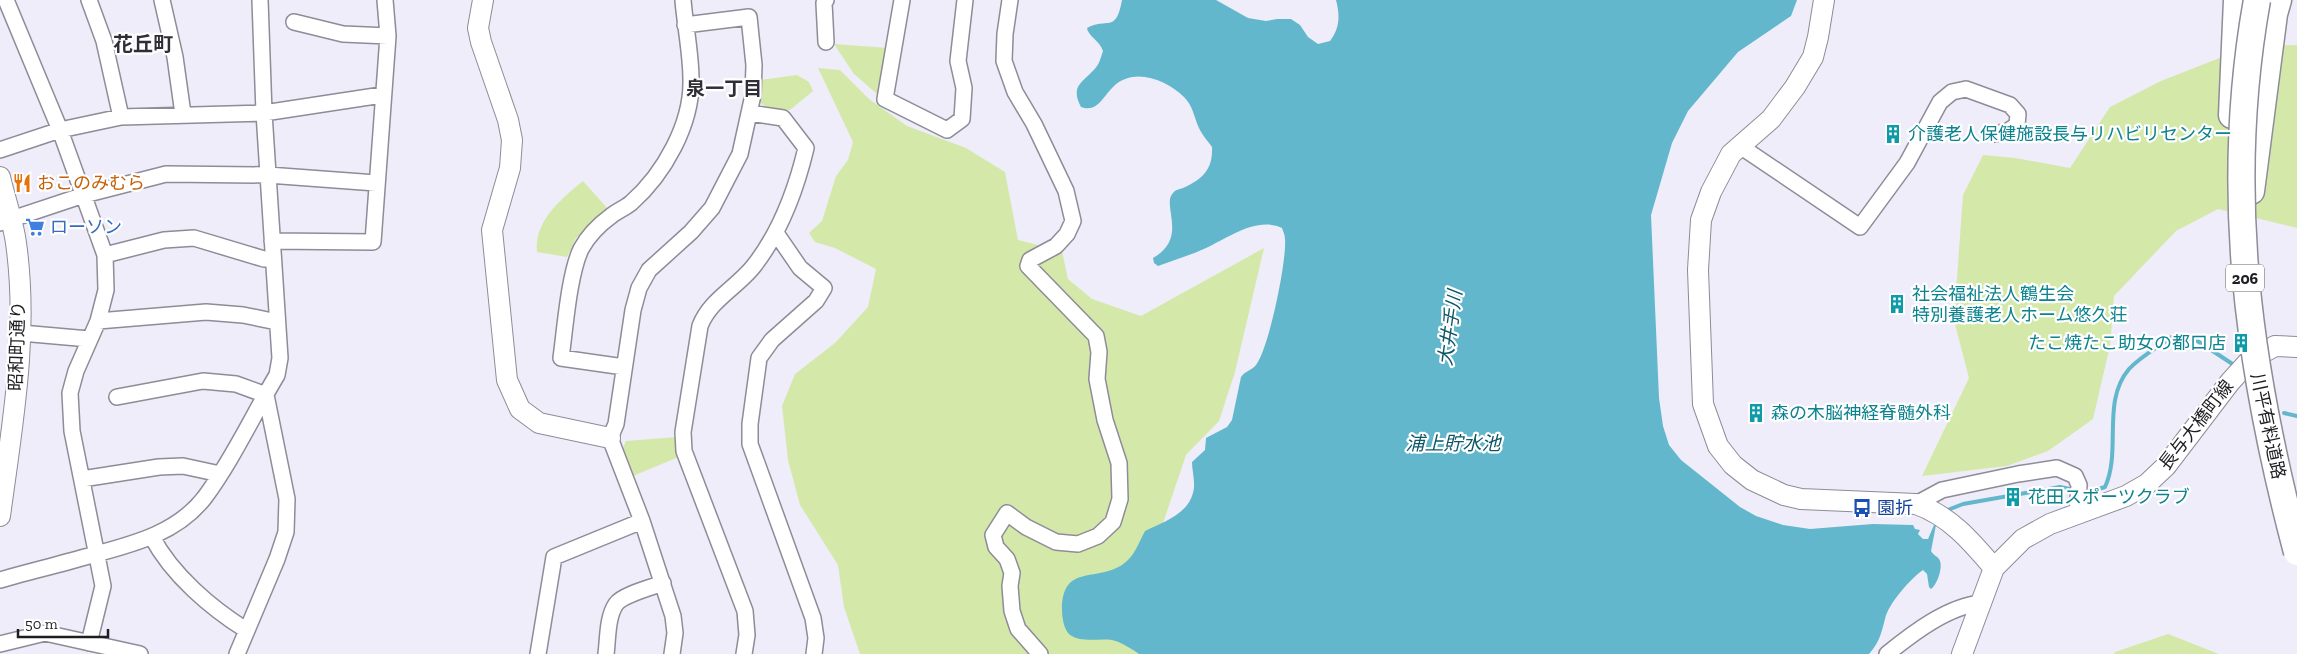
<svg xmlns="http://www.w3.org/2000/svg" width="2297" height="654" font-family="'Zilla Slab','Noto Sans JP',serif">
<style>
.green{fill:#d4e9a9}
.water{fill:#62b7cc}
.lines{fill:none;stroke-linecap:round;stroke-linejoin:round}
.stream{stroke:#62b7cc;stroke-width:4}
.street-casing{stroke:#8d8c97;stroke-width:18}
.secondary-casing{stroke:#8d8c97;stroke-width:22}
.highway-casing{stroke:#8d8c97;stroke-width:29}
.street{stroke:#fff;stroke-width:15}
.secondary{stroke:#fff;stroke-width:20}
.highway{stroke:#fff;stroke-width:26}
.highway-bridge-casing{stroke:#8d8c97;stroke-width:29;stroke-linecap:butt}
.highway-bridge{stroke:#fff;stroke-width:26}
.labels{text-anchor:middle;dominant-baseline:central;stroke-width:4.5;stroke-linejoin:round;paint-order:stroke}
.shield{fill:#fff;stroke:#626264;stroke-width:1}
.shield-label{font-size:16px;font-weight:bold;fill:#1e1e22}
.culture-label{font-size:18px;fill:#0d838f;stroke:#fff;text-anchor:start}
.food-label{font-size:18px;fill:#c56008;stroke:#fff;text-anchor:start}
.shop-label{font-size:18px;fill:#366cbe;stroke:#fff;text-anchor:start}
.street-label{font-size:18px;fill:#1e1e22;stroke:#fff}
.transit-label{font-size:18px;fill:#164399;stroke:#fff;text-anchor:start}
.neighbourhood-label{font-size:19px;font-weight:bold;fill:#2f2e37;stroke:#fff}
.water-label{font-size:19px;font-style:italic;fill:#0d5767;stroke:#fff}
.quarter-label{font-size:20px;font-weight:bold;fill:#2f2e37;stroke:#fff}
</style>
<rect width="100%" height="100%" fill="#eeedf9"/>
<path class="green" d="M834 44 888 48 877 94 854 74Z
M2297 45V228L2218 209 2176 231 2114 296 2110 346 2093 419 2048 451 2007 466 1922 476 1969 378 1954 320 1963 195 1983 155 2015 158 2070 168 2110 107 2161 81 2250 46Z
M818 68 840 70 869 99 907 126 966 148 1005 172 1018 240 1062 251 1068 279 1092 299 1141 316 1264 248 1235 372 1219 421 1186 455 1155 547 1135 622 1155 654H860L844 607 838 565 800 505 788 460 782 406 795 374 835 343 868 307 876 269 835 248 815 242 809 233 822 221 836 176 848 160 853 142Z
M797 75 809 82 813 91 790 110C781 110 768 110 761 103V80Z
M583 181 608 209 576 238 567 257 537 252C534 221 561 199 583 181Z
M677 437 681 456 633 476 623 448 626 441Z
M2168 634 2219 654H2114L2115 652Z"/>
<path class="water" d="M1122 0H1216L1248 18 1266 21 1277 19H1291L1300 25 1308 37 1318 44 1330 41C1340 28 1340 15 1336 0H1797L1791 16 1738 52 1688 111 1672 143 1651 215 1659 398 1663 426 1669 445 1681 460 1740 507 1756 516 1783 525 1810 529 1873 524 1913 525 1915 529 1920 530 1918 534 1923 539H1928L1934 525H1936L1931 551C1933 555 1937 556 1939 559 1944 566 1937 585 1931 589L1929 587 1927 574 1923 570C1911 578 1888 604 1885 619 1881 634 1880 641 1869 654H1139C1132 649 1121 642 1112 640 1099 638 1082 643 1070 635 1064 630 1062 618 1062 610 1062 564 1095 582 1122 565 1135 556 1138 544 1145 531 1163 522 1187 515 1193 493 1196 483 1192 472 1192 462L1205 450 1206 438 1227 427 1232 420 1241 377C1245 371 1252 370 1256 365 1269 348 1287 260 1285 239 1285 235 1283 231 1282 228 1257 216 1228 238 1206 248 1191 255 1174 260 1158 266L1154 263 1153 258C1189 238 1161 205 1173 193 1175 190 1180 189 1183 188 1203 179 1213 169 1212 147 1208 141 1202 135 1199 128 1194 117 1193 106 1184 97 1166 80 1135 67 1114 86 1103 96 1098 113 1081 107 1069 84 1085 82 1097 66 1100 62 1101 56 1103 51 1100 41 1088 36 1087 28 1107 17 1116 34 1122 0Z"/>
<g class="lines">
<path class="stream" d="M2284 413 2297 416
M2082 490 2092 491 2105 487C2122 450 2101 402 2129 369 2141 356 2158 347 2172 337L2196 340 2234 365
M1945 511 1963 504 2060 487 2075 490"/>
<g class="street-casing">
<path id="street" d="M6 0 60 130 105 255 106 290 98 321 76 371 70 393 72 431 103 586 89 643
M89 0 104 41 121 117
M162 0 175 57 183 114
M826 0 824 3 826 42
M902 0 885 99 947 130 962 119 964 88 958 61 965 0
M1010 0 1005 34 1004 61 1015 92 1034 124 1066 191 1073 221 1067 234 1056 246 1030 260 1028 266 1096 336 1099 352 1097 379 1105 420 1119 463 1120 499 1113 522 1098 536 1078 544 1056 542 1026 527 1007 513 993 535 996 547 1007 559 1012 573 1010 586 1012 611 1018 629 1040 654
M294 22 343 34 388 36
M1740 146 1860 227 1907 163 1940 102 1952 92 1966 89 2010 105 2018 114 2017 125 2008 131 1995 134
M0 150 60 130 121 117 264 113 382 95
M0 223 84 195 166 174 268 175 376 183
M776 233 800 268 824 288 816 301 772 340 759 358 750 424V444L813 618 816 638 814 654
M272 241 373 242 388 36 385 0
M105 255 164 240 194 238 264 259H273
M98 321 206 312 243 315 277 322
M21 333 89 339
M624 367 561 358C565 329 569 274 581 249 588 236 600 224 611 216 617 211 625 208 631 203 664 174 692 124 691 80 691 53 685 26 683 0
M117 397 203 381 236 384 266 395 287 499 286 532 277 559 237 654
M82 479 159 467 183 466 220 474
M1916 504 1942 490 2018 474 2057 468 2075 476 2079 485 2077 515
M152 537C172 575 211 608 246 630
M0 580C28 572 57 565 85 557 129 545 176 535 205 497 233 459 253 415 277 375L280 358 264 113 260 0
M0 644 45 633 140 654
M538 654 554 557 642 521
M606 654C608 639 607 617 616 604 622 595 652 587 663 583
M672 654 675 633 673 616 642 521 610 438 616 424 633 310 639 288 649 270 691 232 712 208 740 154 753 95 754 65 749 17 685 25
M744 654 747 635 745 611 684 451 683 432 700 326C710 300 736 288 753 267 780 233 796 190 806 148L783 118 750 113
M1887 654C1913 633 1948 606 1982 603"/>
</g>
<g class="secondary-casing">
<path id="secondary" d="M483 0 478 28 481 42 508 120 512 140 510 168 492 230 507 380 520 409 539 423 610 438
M1824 0 1818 37 1813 57 1795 87 1771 119 1731 154 1711 192 1701 220 1698 270 1703 404 1718 446 1733 465 1752 480 1784 495 1801 499 1916 504C1950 516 1971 541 1994 568
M0 177C5 199 13 221 16 243 29 335 12 426 0 516
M1962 654 1994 568 2023 539 2050 524 2126 496 2147 484 2166 466 2230 382 2250 360 2275 346 2297 347"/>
</g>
<g class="highway-casing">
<path id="highway" d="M2232 115 2237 0
M2251 191 2274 14 2278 0"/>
</g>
<use href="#street" class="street"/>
<use href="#secondary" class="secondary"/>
<use href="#highway" class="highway"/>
<g class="highway-bridge-casing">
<path id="highway-bridge" d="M2257 0C2223 190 2248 367 2297 552"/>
</g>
<use href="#highway-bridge" class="highway-bridge"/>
</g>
<defs>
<g id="building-bare" transform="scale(1.5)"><path d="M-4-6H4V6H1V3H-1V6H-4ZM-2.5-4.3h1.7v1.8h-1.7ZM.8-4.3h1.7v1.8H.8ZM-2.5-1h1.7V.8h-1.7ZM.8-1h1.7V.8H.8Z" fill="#0f9aa8" stroke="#fff" stroke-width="2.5" paint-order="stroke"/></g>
<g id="restaurant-bare" transform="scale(1.5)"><path d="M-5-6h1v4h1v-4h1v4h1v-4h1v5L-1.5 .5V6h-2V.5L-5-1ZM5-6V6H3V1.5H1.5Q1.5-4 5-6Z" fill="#e8710a" stroke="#fff" stroke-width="2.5" paint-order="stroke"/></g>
<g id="supermarket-bare" transform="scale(1.5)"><path d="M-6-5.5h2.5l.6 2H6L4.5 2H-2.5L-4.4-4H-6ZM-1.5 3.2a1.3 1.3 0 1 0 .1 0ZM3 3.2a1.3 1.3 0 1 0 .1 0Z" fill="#3f7fe0" stroke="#fff" stroke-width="2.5" paint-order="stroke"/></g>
<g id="bus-bare" transform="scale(1.5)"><path d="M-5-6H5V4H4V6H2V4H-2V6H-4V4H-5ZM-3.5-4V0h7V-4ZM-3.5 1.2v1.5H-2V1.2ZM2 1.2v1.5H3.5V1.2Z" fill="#1a4fb4" stroke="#fff" stroke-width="2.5" paint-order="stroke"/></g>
</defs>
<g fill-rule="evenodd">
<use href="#building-bare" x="1893" y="134"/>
<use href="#restaurant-bare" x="22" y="183"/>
<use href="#supermarket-bare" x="35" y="227"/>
<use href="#building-bare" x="1897" y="304"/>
<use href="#building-bare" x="2241" y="343"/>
<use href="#building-bare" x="1756" y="413"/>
<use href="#building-bare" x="2013" y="497"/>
<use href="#bus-bare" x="1862" y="508"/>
</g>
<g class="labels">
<rect class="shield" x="2226" y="264.5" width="38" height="27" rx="4"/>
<g class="shield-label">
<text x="2245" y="278">206</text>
</g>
<g class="culture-label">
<text x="1908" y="134">介護老人保健施設長与リハビリセンター</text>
<text x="1912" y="294">社会福祉法人鶴生会<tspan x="1912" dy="21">特別養護老人ホーム悠久荘</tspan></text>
<text x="2226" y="343" text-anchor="end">たこ焼たこ助女の都口店</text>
<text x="1771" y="413">森の木脳神経脊髄外科</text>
<text x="2028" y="497">花田スポーツクラブ</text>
</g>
<g class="food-label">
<text x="37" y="183">おこのみむら</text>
</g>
<g class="shop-label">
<text x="50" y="227">ローソン</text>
</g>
<g class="street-label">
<text transform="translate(17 346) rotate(-88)">昭和町通り</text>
<text transform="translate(2196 425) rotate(-52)">長与大橋町線</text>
<text transform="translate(2268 426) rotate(78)">川平有料道路</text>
</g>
<g class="transit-label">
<text x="1877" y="508">園折</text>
</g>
<g class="neighbourhood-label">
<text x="724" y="88">泉一丁目</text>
</g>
<g class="water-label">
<text transform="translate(1450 328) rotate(-82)">大井手川</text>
<text x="1453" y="443">浦上貯水池</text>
</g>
<g class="quarter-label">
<text x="143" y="44">花丘町</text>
</g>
</g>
<path d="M18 629v8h90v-8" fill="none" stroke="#1e1e22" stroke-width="2.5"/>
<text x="25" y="629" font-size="15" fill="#1e1e22" stroke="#ffffff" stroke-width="4" paint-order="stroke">50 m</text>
</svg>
